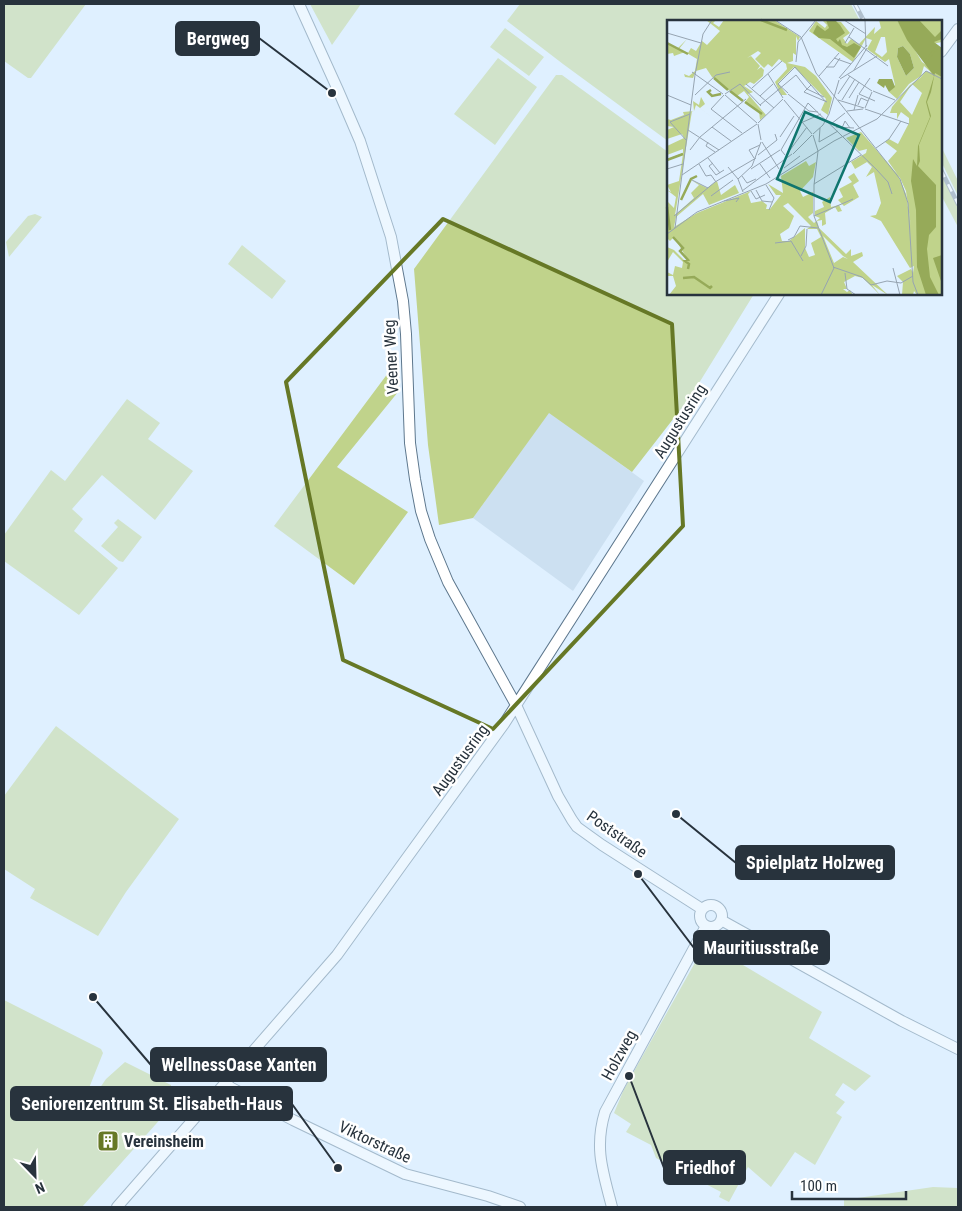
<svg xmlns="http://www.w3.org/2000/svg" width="962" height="1211" font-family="'Roboto Condensed',sans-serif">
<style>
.built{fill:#cce0f1}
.green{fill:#c0d38b}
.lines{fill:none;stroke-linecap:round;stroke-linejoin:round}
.secondary-casing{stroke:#5d778d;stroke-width:12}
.secondary{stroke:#fff;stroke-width:10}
.rail-casing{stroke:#798692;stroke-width:4.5}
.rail{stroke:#fff;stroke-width:2.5;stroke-dasharray:8;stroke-linecap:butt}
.marked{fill:none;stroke:#667826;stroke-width:4;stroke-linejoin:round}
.labels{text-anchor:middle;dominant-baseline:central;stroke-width:5;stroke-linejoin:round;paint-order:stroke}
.street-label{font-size:16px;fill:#28333d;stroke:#fff}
.poi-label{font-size:16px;font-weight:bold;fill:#28333d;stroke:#fff;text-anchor:start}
.inset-river{fill:none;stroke:#96aa59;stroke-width:2.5}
.inset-road{fill:none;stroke:#96a4b1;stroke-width:1}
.view{fill:#0f766e;fill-opacity:0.15;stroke:#0f766e;stroke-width:2.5}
.inset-edge{fill:none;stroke:#28333d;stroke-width:2.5}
.leader{fill:none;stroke:#28333d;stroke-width:2}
.callout-dot{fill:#28333d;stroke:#fff;stroke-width:2}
.callout{fill:#28333d;stroke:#28333d;stroke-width:2}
.callout-label{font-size:18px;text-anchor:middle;font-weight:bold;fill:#fff}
</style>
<rect width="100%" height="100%" fill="#dff0ff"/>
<path class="built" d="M549 412 644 481 573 591 473 518Z"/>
<path class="green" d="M4 4H86L31 78H28L4 61Z
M310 4H361L332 45Z
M520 4H851L860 21H668V141L563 64 507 21Z
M505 28 544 57 529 76 490 47Z
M498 58 537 87 495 145 454 114Z
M556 75H562L668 152V294H754L691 396 632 472 549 413 473 518 439 525 428 445 414 269Z
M941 146 958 181V196L941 161Z
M941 174 958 208V227L941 195Z
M35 214 42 217 9 257 6 242 28 216Z
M242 245 286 281 272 299 228 264Z
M397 361 398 392 337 467 408 512 354 585 274 526Z
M127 399 160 423 148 439 193 471 155 520 102 475 72 509 83 519 74 531 118 568 79 615 4 561V535L51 470 65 481Z
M118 519 142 537 123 562 119 561 101 546 118 527 114 523Z
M56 726 179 819 126 892 98 936 30 898 35 889 4 869V796Z
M706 943 822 1012 809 1038 871 1076 855 1091 843 1083 835 1095 845 1102 836 1113 842 1117 815 1165 795 1152 771 1187 748 1167 729 1202 719 1197 721 1192 656 1158 651 1145 626 1132 631 1124 614 1113 624 1089Z
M4 1000 101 1049 103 1053 87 1093 95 1095 106 1079 125 1062 171 1085 172 1106 82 1207H4Z
M933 1187 958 1188V1207H844V1200Z"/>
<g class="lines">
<g class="secondary-casing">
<path id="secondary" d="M299 4 338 90 360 141 391 237 403 301 406 334 410 443 415 479 421 511 430 539 448 582 516 705 558 796 572 820 577 827 602 845 702 909
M941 52 958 29
M700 916a11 11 0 1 1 22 0a11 11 0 1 1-22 0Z
M721 920 902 1021 958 1049
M224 1084 293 1120 405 1174 488 1196 520 1207
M117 1207 337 955 401 866 504 724 779 294
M612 1207C603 1172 594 1148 605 1112L706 926"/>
</g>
<use href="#secondary" class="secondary"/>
<g class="rail-casing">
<path id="rail" d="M855 4 864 21
M941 170 958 204"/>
</g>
<use href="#rail" class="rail"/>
</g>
<path d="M0 0H962V1211H0ZM443 219 672 324 683 526 493 729 343 660 286 382Z" fill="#dff0ff" fill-opacity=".55" fill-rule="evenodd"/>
<path class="marked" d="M443 219 672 324 683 526 493 729 343 660 286 382Z"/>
<defs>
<g id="building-square" transform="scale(1.125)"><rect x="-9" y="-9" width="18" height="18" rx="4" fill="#667826" stroke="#fff"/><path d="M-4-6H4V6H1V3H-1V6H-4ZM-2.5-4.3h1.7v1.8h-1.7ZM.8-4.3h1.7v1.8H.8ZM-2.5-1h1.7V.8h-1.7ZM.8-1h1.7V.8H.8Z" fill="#fff"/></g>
</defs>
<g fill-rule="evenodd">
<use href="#building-square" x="108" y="1141"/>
</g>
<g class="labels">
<g class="street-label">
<text transform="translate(391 357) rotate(-93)">Veener Weg</text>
<text transform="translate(680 421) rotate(-58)">Augustusring</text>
<text transform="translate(460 760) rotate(-54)">Augustusring</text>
<text transform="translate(617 834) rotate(35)">Poststraße</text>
<text transform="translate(619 1055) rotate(-61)">Holzweg</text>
<text transform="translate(375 1142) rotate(25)">Viktorstraße</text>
</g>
<g class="poi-label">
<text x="124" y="1141">Vereinsheim</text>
</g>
</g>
<g transform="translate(667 20)">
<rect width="275" height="275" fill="#dff0ff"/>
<path d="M39 0H49L46 3 52 7 57 0H107L133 17 131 21 129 16V35L126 33V41L120 43 138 47 149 56 165 78 161 95 154 90 159 79 127 47 111 63 120 75H114L108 62 120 49 119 44 112 39 105 47 101 44 97 48 88 39 94 33 91 31 80 38 84 36 93 46 90 50 94 47 97 50 96 56 87 64 83 62 77 66 86 72 81 74 99 95 93 100 92 91 78 82 82 77 77 71 70 76 77 81 65 73 45 57 39 48 29 51 26 58 18 57 17 54 22 56 28 51 30 39 18 32 7 36 9 42 6 33 0 34V23L11 28 20 19 12 29 21 33 24 28 29 31 35 21 40 25 53 11ZM155 0 174 2 183 13 176 18 180 24 184 19 192 24 208 7 207 14 214 8 212 0H230L255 42 262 47 265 43 275 51V275H250L247 271 246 275H235L236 262 230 256 244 249 246 253 247 246 243 248 214 201 203 196 209 195 214 183 207 152 199 157 205 147 200 142 188 149 184 142 199 133 200 129 192 131 179 118 194 112 231 155 239 174 244 207 239 171 233 158 221 141 230 131 218 122 222 119 231 124 242 103V98L234 92 230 99V93H223L225 87 243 65 253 58 259 51 265 53 257 46 254 56 242 64 230 79 222 72 228 65 222 39 218 42 200 29 205 20 199 18 186 42 142 11 149 1 158 8 160 5ZM214 17H218L220 32 215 37 208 32ZM236 26 243 34 247 48 239 56 230 37 231 28ZM245 64 255 73 245 95 233 82ZM251 0H275V22L265 24ZM34 77 38 84 33 88 50 101 29 85 27 91H25L8 195 27 178 24 173 32 165 24 160 40 168 50 161 54 175 68 165 72 173 42 185 36 174 9 197 7 207 30 193 84 171 81 174 84 183 95 181 100 185 99 189H103L114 175H109L101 164 116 173 114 156 139 141 142 146 149 142 146 157 133 171 136 177 146 172V193L141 197 147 203 153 198 148 196V191L157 187 155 182 163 177 164 187 172 185 175 191 171 192 168 187 158 193 159 204 155 206V200L150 201 152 208 179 234 184 229V236L195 232 196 236 186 242 221 275 205 265 213 275 196 258 188 256 177 262 180 269H176L180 272 183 270 186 275H2L9 266 6 256H0V252L6 255 8 246 15 248 16 242 6 232 0 242V227L7 230 18 241 21 240 7 217 3 221 0 218V181L7 188 9 177 0 170 4 172 0 165 12 161 16 134 0 139 16 133V129L0 135V126L17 118 15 114 0 119V110L7 107 0 106V99L4 100 17 95 16 92 27 91 26 81 32 85ZM121 183 144 206 140 209H150L154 217 144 223 148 235 142 237 138 228V208L122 221H115L113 214 122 208 127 196 116 186ZM156 216 176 236 181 239 176 237 167 243ZM187 153 192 161 186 165 192 177 177 186 171 180 176 177 172 169 185 162 181 157Z" fill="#c0d38b" fill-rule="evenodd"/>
<path d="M159 0H168L173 5 178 13 169 19 171 22 173 19 175 25 180 27 187 23 194 27 187 38 163 19 152 18 146 13 150 5 158 11 162 8ZM230 0H252L268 17 275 10V19L267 22 275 28V57L268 53 267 57 264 72 260 82 264 96 252 125 253 141 251 146 269 165V207L262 215 260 229 263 257 272 275H259L250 247 249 190 244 161 246 139 250 146 251 126 263 97 259 82 267 56 240 20ZM236 26 243 34 247 48 239 56 230 37 231 28ZM212 59H225L228 67 222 72 218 65 217 68 210 63ZM275 235V264L266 238Z" fill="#96aa59"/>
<path class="inset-river" d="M94 0 120 10M0 23 21 34M258 42 271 26M47 58 61 70M44 70 41 72 45 76 54 74M63 71 76 81M78 82 95 94M0 140 16 134M14 180 24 159 30 156M0 187 3 210M6 217 16 228 13 231 21 240 18 241 22 244 21 249M16 258 27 257 43 268 45 266"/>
<path class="inset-road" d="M108 0 134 17 149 53 233 159 241 183 246 262 251 275M177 0 199 14M198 0 199 27M0 13 34 23M182 17 221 46M178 23 187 8M167 38 184 44M129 42 131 22 149 0M128 47 159 82M159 47H167L173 38M187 50 200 28M259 51 275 59M25 52 56 74M101 54 116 78M129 55 140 69 157 77M181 55 205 71M152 56 172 33M172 58 200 25M173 59 210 36M79 64 107 88M144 65 137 72 160 82M85 68 115 41M206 71 228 80M121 73 111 64 128 47M58 74 73 64 94 86M121 74 142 91 151 92M171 74 183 56M192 74 203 58M192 74 208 81M0 75 24 85M28 75 49 55 63 52M57 75 44 89 75 113M58 75 90 103M93 76 106 64M182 78 192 62M117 80 145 114M171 80 197 88M175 80 188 59M93 85 129 55M191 85 194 78 201 81M198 88 205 72M198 89 242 104M187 90 191 75M180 91 196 89M136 102 154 94M91 103 116 79M91 104 94 120M164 104 178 93M45 107 64 121M169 107 187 108M153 108 152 122 171 111M175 108 178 101 183 108M21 110 52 130M146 114 156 105 162 94 172 60M146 115 151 131M113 117 127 96M19 120 3 102 23 94M41 122 39 126 48 132M95 122 112 149M209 128 222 119 234 101M23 130 33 117 79 79M123 130 140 107M151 131 147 165V196L167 248 154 275M126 134 145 115M91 135 110 120 108 114M118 135 114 130 141 83 209 149 221 162 225 174M41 138 53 153M87 138 82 130 93 125M46 143 42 146 49 155 57 150M32 144 39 156 44 155 49 162M93 144 103 158M61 147 71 159M117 148 133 136M0 149 16 144M84 149 113 130M15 155 90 104M75 156 80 163 89 159M25 160 41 168M147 164 194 135M99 165 107 178 102 190M89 170 95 181 105 182M75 171 125 134M84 171 89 179 98 175M76 172 71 159 85 146 94 122M44 176 66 160M57 181 72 178 69 182M7 196 48 162 89 138M147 196 186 179M133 206 151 208M8 208 28 55 36 14 45 0M0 214 30 192 99 164 167 121 210 99 259 51M121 220 127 217 133 206M108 223 124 221 136 241M134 236 139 226 140 209M166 247 195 257 204 265 220 261 234 263 246 256M226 248 233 275M178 253 180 269 189 275"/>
<path class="view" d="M138 92 192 115 163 182 110 159Z"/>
<rect width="275" height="275" class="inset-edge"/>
</g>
<path class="leader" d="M332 93L259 38M676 814L736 863M638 874L694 948M93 997L151 1065M338 1168L292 1104M629 1076L664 1168"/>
<g class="callout-dot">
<circle cx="332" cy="93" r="5"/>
<circle cx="676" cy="814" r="5"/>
<circle cx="638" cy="874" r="5"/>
<circle cx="93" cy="997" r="5"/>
<circle cx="338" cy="1168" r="5"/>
<circle cx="629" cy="1076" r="5"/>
</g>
<g class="callout">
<rect x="176" y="22" width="83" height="33" rx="5"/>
<rect x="736" y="846" width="158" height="33" rx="5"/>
<rect x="694" y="931" width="135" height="33" rx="5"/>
<rect x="151" y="1048" width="175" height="33" rx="5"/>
<rect x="11" y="1087" width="281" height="33" rx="5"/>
<rect x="664" y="1151" width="81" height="33" rx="5"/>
</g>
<g class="callout-label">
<text x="218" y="45">Bergweg</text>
<text x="815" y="869">Spielplatz Holzweg</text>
<text x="761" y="954">Mauritiusstraße</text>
<text x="239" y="1071">WellnessOase Xanten</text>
<text x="152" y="1110">Seniorenzentrum St. Elisabeth-Haus</text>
<text x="705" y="1174">Friedhof</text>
</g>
<rect width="962" height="1211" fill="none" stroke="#28333d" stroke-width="10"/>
<g transform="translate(35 1176) rotate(157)" stroke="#ffffff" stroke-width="4" paint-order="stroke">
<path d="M0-4L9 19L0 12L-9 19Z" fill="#28333d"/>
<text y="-8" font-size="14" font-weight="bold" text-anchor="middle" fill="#28333d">N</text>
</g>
<path d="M792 1191v8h114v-8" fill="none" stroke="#28333d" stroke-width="2.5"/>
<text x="800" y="1191" font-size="15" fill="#28333d" stroke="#ffffff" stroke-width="4" paint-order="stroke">100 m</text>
</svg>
